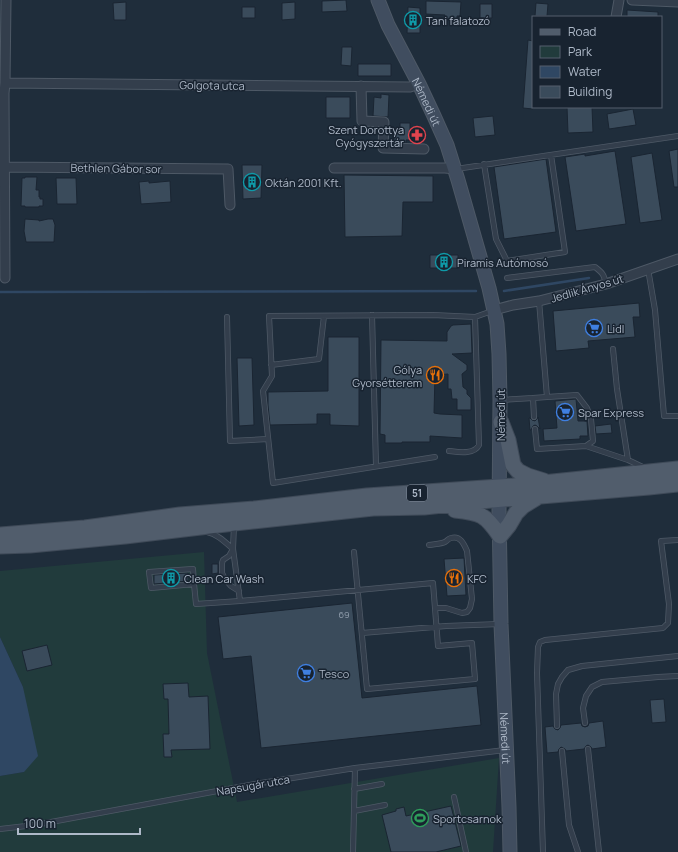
<svg xmlns="http://www.w3.org/2000/svg" width="678" height="852" font-family="Manrope,sans-serif">
<style>
.green{fill:#213b3c}
.water{fill:#2f4763}
.lines{fill:none;stroke-linecap:round;stroke-linejoin:round}
.stream{stroke:#2f4763;stroke-width:2.5}
.building{fill:#3a4b5b;stroke:#1a2532}
.service-casing{stroke:#4e5966;stroke-width:6}
.minor-casing{stroke:#4e5966;stroke-width:11}
.secondary-casing{stroke:#4e5966;stroke-width:15}
.primary-casing{stroke:#3f4a58;stroke-width:17}
.service{stroke:#333e4c;stroke-width:4.5}
.minor{stroke:#333e4c;stroke-width:9}
.secondary{stroke:#404d5f;stroke-width:13}
.primary{stroke:#515d6c;stroke-width:15}
.labels{text-anchor:middle;dominant-baseline:central;stroke-width:3;stroke-linejoin:round;paint-order:stroke}
.number-label{font-size:9px;fill:#919ead}
.shield{fill:#182330;stroke:#818c9a;stroke-width:1}
.shield-label{font-size:10px;font-weight:bold;fill:#aeb9c8}
.poi-label{font-size:11px;fill:#aeb9c8;stroke:#182330;text-anchor:start}
.street-label{font-size:11px;fill:#aeb9c8;stroke:#182330}
</style>
<rect width="100%" height="100%" fill="#1f2d3b"/>
<path class="green" d="M204 552 207 653 237 802 499 758 493 852H0V776L24 772 23 687 0 637V571Z"/>
<path class="water" d="M0 637 23 687 38 756 24 772 0 776Z"/>
<g class="lines">
<path class="stream" d="M504 291 589 278
M0 292 476 291"/>
</g>
<path class="building" d="M346 0 347 11 322 12V1Z
M426 1 461 2 460 16H457V19H444L445 15 426 14Z
M126 2V20H114L113 3Z
M295 2V19L282 20V3Z
M536 3 548 4 547 16H535Z
M480 4H492V18H480Z
M242 7H255V18H242Z
M408 7 420 8V33H407Z
M627 10 658 12V17H627Z
M528 40 533 41V109L523 108Z
M342 47H352L351 66 341 65Z
M358 64H391V76H358Z
M381 94 389 95 388 117 373 116 374 97 381 98Z
M326 97H350V118H326Z
M567 107H592L593 132 568 133Z
M633 109 636 125 609 129 607 114Z
M493 116 495 135 475 137 473 118Z
M400 123H410V131H413V140H406V143L394 142V130H400Z
M678 149V187H674L669 151Z
M615 151 626 224 576 231 565 157 585 154V156Z
M652 153 662 220 640 223 631 157Z
M546 159 556 232 504 239 494 167Z
M242 165H262L261 198 243 199Z
M344 175 433 176V202H403L402 236 345 237Z
M25 177H37L36 190H39V197H40V199H43V206H39V207H25V206H21L22 178H25Z
M56 178H76L77 204H57Z
M149 181V183L170 181 171 202 141 204 139 182Z
M25 219 39 220V221L48 219H53L55 225 54 242H26L24 231Z
M430 255H458V268H430Z
M639 303 640 317H633L635 337 588 341 589 348 556 351 553 311Z
M471 324 472 353 452 354 467 365V370L462 374 463 387 467 390V394L471 398V410H457V399H452L451 389H448V374L435 375 434 413 440 414 462 415V438L430 436V442H402V443H385V435L380 434 381 340 447 341V332L451 326 453 325Z
M328 337H359V426L330 425V414H317V424L270 425 268 405V392L328 391Z
M237 358H252L254 425 239 426Z
M576 399 578 421H587L588 436H580V439L544 441 543 429 557 428 555 401Z
M538 417 540 429 537 426 535 425 533 426 531 430H530L529 418H530L532 420 535 421 537 419Z
M611 424 612 433 596 434 595 426Z
M464 558 466 595 447 596 444 559Z
M212 564H218V573L212 574Z
M188 573V581L154 584V575Z
M352 603 362 698 477 686 481 725 261 748 251 656 223 659 218 617Z
M47 645 52 665 27 671 22 651Z
M188 683 189 697 208 696 210 749 171 750 172 757H164L163 734H169L168 699H164L163 684Z
M664 699 666 722 652 723 650 700Z
M603 721 606 747 592 749 591 747 588 745 586 746 584 749 566 751 565 749 561 747 559 749 558 752 547 753 545 727 553 726 555 729 558 730 560 728 561 725 581 723 582 726 585 727 588 726 589 723Z
M451 806 461 846 436 852H391L382 815 396 811V809L404 807 406 816Z"/>
<g class="lines">
<g class="service-casing">
<path id="service" d="M484 164 496 239 507 261 565 252 551 155
M456 169 678 136
M648 269 655 310 664 416H678
M507 278 595 267C603 273 604 275 606 284
M372 315 376 466
M227 317 230 441 268 439
M613 349 617 389 628 460 645 468
M271 365 319 359 324 316
M501 400 533 398
M534 417 533 398 547 397
M535 429 537 449 586 446 593 441 591 419 587 408 577 395 547 397 539 301
M586 446 628 460
M449 451C458 452 474 455 479 445L475 317 492 311
M435 457 273 483 263 391 272 376 269 316 433 315 475 317
M234 525 233 549 240 601 433 583 438 646 472 643 475 679 367 689 354 552
M207 532C217 534 225 542 233 549
M429 545C434 544 441 544 445 542 448 540 448 539 451 538 460 535 464 544 467 551L472 599 470 608 467 612 462 613 446 608H435
M233 549 229 556 223 560 222 563V573L225 579 231 586 239 591
M194 584 193 569 149 572 151 588 194 584 196 604 240 601
M362 633 446 626 500 624
M585 723 583 708 586 696 592 687 602 682 658 677 678 676
M557 726 556 694 558 684 562 677 568 670 582 666 678 656
M588 749 599 852
M562 751 569 825 578 852
M354 789 382 784
M454 797 466 852
M354 811 385 805
M0 829 35 825 255 784 355 768 505 750
M353 852 355 768
M543 852 537 673 538 647 540 642 545 640 663 628 668 623 669 604 661 541 678 540"/>
</g>
<g class="minor-casing">
<path id="minor" d="M632 0 678 2
M616 17 619 0
M5 83 410 87 419 84
M361 86 362 121 384 122 383 148 424 149
M5 167 228 169 230 205
M334 168H445L455 169
M5 278 4 93 5 83 6 0
M494 310 513 305 539 301 606 284 678 259"/>
</g>
<g class="secondary-casing">
<g id="secondary">
<path id="s1" d="M378 0 388 25 419 84 434 116 447 145 458 180 489 288 497 324 499 354 500 400 499 512 501 624 509 807 510 852"/>
</g>
</g>
<g class="primary-casing">
<path id="primary" d="M501 422 508 440 513 465 518 471 528 476 544 481
M455 510C481 513 485 514 500 536L509 525 516 513 523 506 536 498
M0 535 85 528 180 515 254 509 367 496 514 486 678 469
M0 546 30 545 125 536 234 523 373 508 424 507 480 501 649 487 678 484"/>
</g>
<use href="#service" class="service"/>
<use href="#minor" class="minor"/>
<use href="#secondary" class="secondary"/>
<use href="#primary" class="primary"/>
</g>
<defs>
<g id="building-ring" transform="scale(0.9)"><circle r="9.5" fill="#182330" stroke="#0f9aa8" stroke-width="1.5"/><path d="M-4-6H4V6H1V3H-1V6H-4ZM-2.5-4.3h1.7v1.8h-1.7ZM.8-4.3h1.7v1.8H.8ZM-2.5-1h1.7V.8h-1.7ZM.8-1h1.7V.8H.8Z" fill="#0f9aa8"/></g>
<g id="pharmacy-ring" transform="scale(0.9)"><circle r="9.5" fill="#182330" stroke="#e0444e" stroke-width="1.5"/><path d="M-2-6h4v4h4v4h-4v4h-4v-4h-4v-4h4Z" fill="#e0444e"/></g>
<g id="supermarket-ring" transform="scale(0.9)"><circle r="9.5" fill="#182330" stroke="#3f7fe0" stroke-width="1.5"/><path d="M-6-5.5h2.5l.6 2H6L4.5 2H-2.5L-4.4-4H-6ZM-1.5 3.2a1.3 1.3 0 1 0 .1 0ZM3 3.2a1.3 1.3 0 1 0 .1 0Z" fill="#3f7fe0"/></g>
<g id="restaurant-ring" transform="scale(0.9)"><circle r="9.5" fill="#182330" stroke="#e8710a" stroke-width="1.5"/><path d="M-5-6h1v4h1v-4h1v4h1v-4h1v5L-1.5 .5V6h-2V.5L-5-1ZM5-6V6H3V1.5H1.5Q1.5-4 5-6Z" fill="#e8710a"/></g>
<g id="stadium-ring" transform="scale(0.9)"><circle r="9.5" fill="#182330" stroke="#2e9e5b" stroke-width="1.5"/><path d="M0-5a6.5 5 0 1 0 0 10a6.5 5 0 1 0 0-10ZM-3.5-1.8h7v3.6h-7Z" fill="#2e9e5b"/></g>
</defs>
<g fill-rule="evenodd">
<use href="#building-ring" x="413" y="20"/>
<use href="#pharmacy-ring" x="417" y="135"/>
<use href="#building-ring" x="252" y="182"/>
<use href="#building-ring" x="444" y="262"/>
<use href="#supermarket-ring" x="594" y="328"/>
<use href="#restaurant-ring" x="435" y="375"/>
<use href="#supermarket-ring" x="565" y="412"/>
<use href="#building-ring" x="171" y="578"/>
<use href="#restaurant-ring" x="454" y="578"/>
<use href="#supermarket-ring" x="306" y="673"/>
<use href="#stadium-ring" x="420" y="818"/>
</g>
<g class="labels">
<g class="number-label">
<text x="344" y="614">69</text>
</g>
<rect class="shield" x="407" y="485" width="20" height="16" rx="3"/>
<g class="shield-label">
<text x="417" y="493">51</text>
</g>
<g class="poi-label">
<text x="426" y="20">Tani falatozó</text>
<text x="404" y="129" text-anchor="end">Szent Dorottya<tspan x="404" dy="13">Gyógyszertár</tspan></text>
<text x="265" y="182">Oktán 2001 Kft.</text>
<text x="457" y="262">Piramis Autómosó</text>
<text x="607" y="328">Lidl</text>
<text x="422" y="369" text-anchor="end">Gólya<tspan x="422" dy="13">Gyorsétterem</tspan></text>
<text x="578" y="412">Spar Express</text>
<text x="184" y="578">Clean Car Wash</text>
<text x="467" y="578">KFC</text>
<text x="319" y="673">Tesco</text>
<text x="433" y="818">Sportcsarnok</text>
</g>
<g class="street-label">
<text transform="translate(212 85) rotate(1)">Golgota utca</text>
<text stroke="none"><textPath href="#s1" startOffset="113">Némedi út</textPath></text>
<text transform="translate(116 168) rotate(1)">Bethlen Gábor sor</text>
<text transform="translate(587 288) rotate(-16)">Jedlik Ányos út</text>
<text transform="translate(500 415) rotate(-90)">Némedi út</text>
<text stroke="none"><textPath href="#s1" startOffset="761">Némedi út</textPath></text>
<text transform="translate(253 785) rotate(-10)">Napsugár utca</text>
</g>
</g>
<rect x="532" y="16" width="130" height="92" fill="#182330" stroke="#545f6d"/>
<rect x="540" y="29" width="20" height="6" fill="#515d6c" stroke="#545f6d"/>
<text x="568" y="36" font-size="12" fill="#aeb9c8">Road</text>
<rect x="540" y="46" width="20" height="12" fill="#213b3c" stroke="#545f6d"/>
<text x="568" y="56" font-size="12" fill="#aeb9c8">Park</text>
<rect x="540" y="66" width="20" height="12" fill="#2f4763" stroke="#545f6d"/>
<text x="568" y="76" font-size="12" fill="#aeb9c8">Water</text>
<rect x="540" y="86" width="20" height="12" fill="#3a4b5b" stroke="#545f6d"/>
<text x="568" y="96" font-size="12" fill="#aeb9c8">Building</text>
<path d="M18 828v6h122v-6" fill="none" stroke="#aeb9c8" stroke-width="2"/>
<text x="24" y="828" font-size="12" fill="#aeb9c8" stroke="#182330" stroke-width="3" paint-order="stroke">100 m</text>
</svg>
